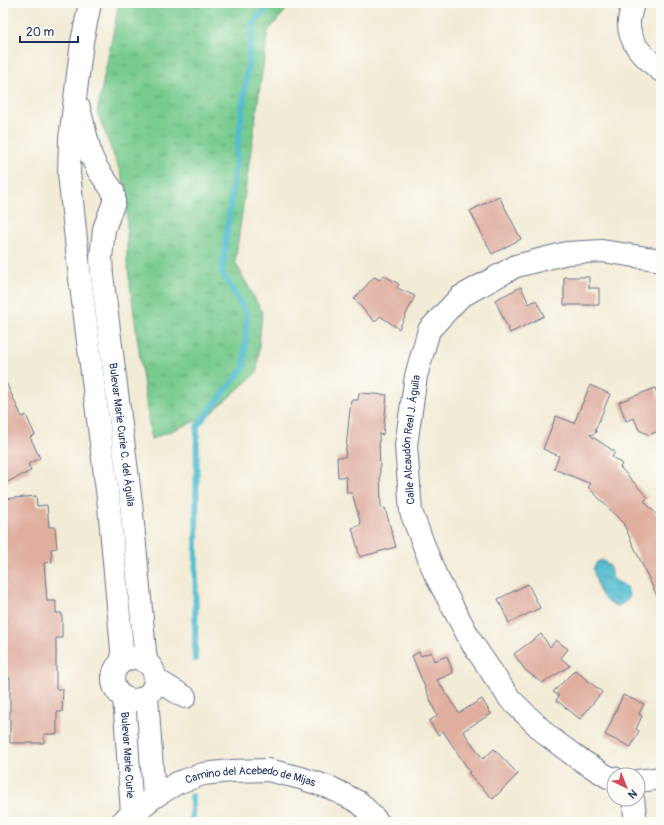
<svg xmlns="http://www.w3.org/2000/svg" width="664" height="825" font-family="Pangolin,sans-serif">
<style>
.grass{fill:url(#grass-tufts);stroke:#497d76}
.water{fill:url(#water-ripples);stroke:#377696}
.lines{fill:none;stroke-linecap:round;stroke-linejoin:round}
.stream{stroke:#53bdcf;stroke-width:6}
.building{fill:#dfae9f}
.minor-casing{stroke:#667188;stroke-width:24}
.minor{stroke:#fff;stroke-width:22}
.labels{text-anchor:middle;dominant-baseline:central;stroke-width:4;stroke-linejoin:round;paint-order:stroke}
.street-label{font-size:11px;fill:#1b2f5e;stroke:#fdfcf7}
</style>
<defs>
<pattern id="grass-tufts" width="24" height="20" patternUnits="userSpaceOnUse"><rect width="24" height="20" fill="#77cb8e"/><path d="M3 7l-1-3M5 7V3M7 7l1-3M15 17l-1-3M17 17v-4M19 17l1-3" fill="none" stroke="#61a577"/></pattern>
<pattern id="water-ripples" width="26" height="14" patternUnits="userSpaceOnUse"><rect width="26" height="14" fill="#53bdcf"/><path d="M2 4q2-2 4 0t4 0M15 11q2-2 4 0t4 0" fill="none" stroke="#449aab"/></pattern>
</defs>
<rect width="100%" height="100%" fill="#fdfcf7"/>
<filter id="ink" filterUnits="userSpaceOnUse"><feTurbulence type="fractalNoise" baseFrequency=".025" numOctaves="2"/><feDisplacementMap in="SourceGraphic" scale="8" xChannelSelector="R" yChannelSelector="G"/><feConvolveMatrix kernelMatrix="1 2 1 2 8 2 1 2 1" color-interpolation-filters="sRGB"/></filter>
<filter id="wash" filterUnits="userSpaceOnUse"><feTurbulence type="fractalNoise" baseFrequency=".012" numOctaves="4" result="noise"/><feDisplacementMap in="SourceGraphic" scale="16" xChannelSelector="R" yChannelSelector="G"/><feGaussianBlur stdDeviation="0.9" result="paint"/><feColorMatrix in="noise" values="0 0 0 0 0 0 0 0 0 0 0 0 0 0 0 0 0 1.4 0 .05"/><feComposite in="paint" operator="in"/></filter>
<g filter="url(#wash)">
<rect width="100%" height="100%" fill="#f2ebd5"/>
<path class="grass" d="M119 3H292L268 31 235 262 262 312 257 372 208 416 151 439 127 262V190L97 112Z"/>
<path class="water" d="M602 560C610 564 611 568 611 576 620 587 627 580 629 597L624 603 617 606 607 602 599 591 593 569 597 562Z"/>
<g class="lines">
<path class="stream" d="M195 659 197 426 244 367 247 315 222 272 253 23 271 3
M192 822V796"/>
</g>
<g id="blocks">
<path class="building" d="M499 196 521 239 492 254 470 211Z
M383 275 399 284 397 288 415 296 399 329 380 316 375 322 354 299 374 277 380 280Z
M564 277H589V288H599V305H564Z
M521 287 529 304 536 300 544 316 510 333 495 300Z
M3 376 22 417 26 415 35 435 30 437 40 458 28 464 31 471 3 484Z
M590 385 610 394 595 431 597 432 590 435 615 452 612 457 622 464 620 467 648 498 644 501 661 519V605L623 523 588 487 591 484 554 469 559 456 543 449 556 416 574 423Z
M655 388 661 402V430L649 435 639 430 634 418 626 421 619 402Z
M359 393 387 395 383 435 379 434 381 509 385 508 396 547 360 557 352 528 361 525 352 493H347L346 477H338L337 457H345L351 400H358Z
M36 496 37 506 47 505 49 527H55L57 548 51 549 52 562 44 563 47 601H56V613H62V638H56V689H63L62 712H57V734H44V743H10V678H3V656L6 655V574L3 575V499Z
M528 584 540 608 509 623 498 599Z
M541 634 550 647 556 640 568 649 561 658 570 666 542 683 525 670 514 654Z
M419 652 421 656 431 652 434 661 447 656 453 673 437 680 459 713 482 699 491 714 463 731 483 759 494 749 518 774 493 799 468 773 470 772 443 731 438 735 429 721 437 716 412 656Z
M575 670 602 692 580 719 556 700 559 696 553 692Z
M623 695 644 704 639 714 642 716 636 729 639 731 631 747 605 735Z"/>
</g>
</g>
<g filter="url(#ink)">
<use href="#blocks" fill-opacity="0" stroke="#667188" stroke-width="1"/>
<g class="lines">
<g class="minor-casing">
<g id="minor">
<path d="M90 3 82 42 70 139 69 173 80 278 109 506 123 661"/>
<path d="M633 3C632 9 629 16 629 22 628 44 646 58 661 71"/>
<path id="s1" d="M79 108 91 156 98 170 113 191 114 196V202L104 229 101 258 102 275 131 503 146 662"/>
<circle cx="134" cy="679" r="21"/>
<path d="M155 679 185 697"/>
<path d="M147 696 154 797"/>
<path id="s2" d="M124 697 132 813"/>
<path id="s3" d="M614 778 608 777 576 757 548 736 510 699 472 643 435 574 411 512 406 445 416 376 429 330 460 297 516 266 567 253 602 251 661 260"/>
<path d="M638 781 661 778"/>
<path d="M633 799 636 822"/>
<path id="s4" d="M122 822 154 797 177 783 203 774 231 771 268 770 301 778 331 788 360 803 378 822"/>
</g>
</g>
<use href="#minor" class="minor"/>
</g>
</g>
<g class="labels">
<g class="street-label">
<text stroke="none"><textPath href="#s1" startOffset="338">Bulevar Marie Curie C. del Águila</textPath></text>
<text stroke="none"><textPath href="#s3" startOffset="417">Calle Alcaudón Real J. Águila</textPath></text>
<text stroke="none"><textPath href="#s2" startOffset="58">Bulevar Marie Curie</textPath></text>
<text stroke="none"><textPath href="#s4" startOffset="143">Camino del Acebedo de Mijas</textPath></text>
</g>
</g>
<rect width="664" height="825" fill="none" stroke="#fdfcf7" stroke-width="16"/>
<g transform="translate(626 787) rotate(137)"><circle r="19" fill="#fdfcf7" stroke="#a3aaba"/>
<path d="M0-3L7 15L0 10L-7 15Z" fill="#d1495b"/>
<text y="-6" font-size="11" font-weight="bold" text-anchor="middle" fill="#1b2f5e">N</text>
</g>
<path d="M20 36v6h58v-6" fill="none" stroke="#1b2f5e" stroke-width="2"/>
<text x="26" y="36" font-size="12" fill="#1b2f5e" stroke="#fdfcf7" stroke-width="3" paint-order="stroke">20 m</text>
</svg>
